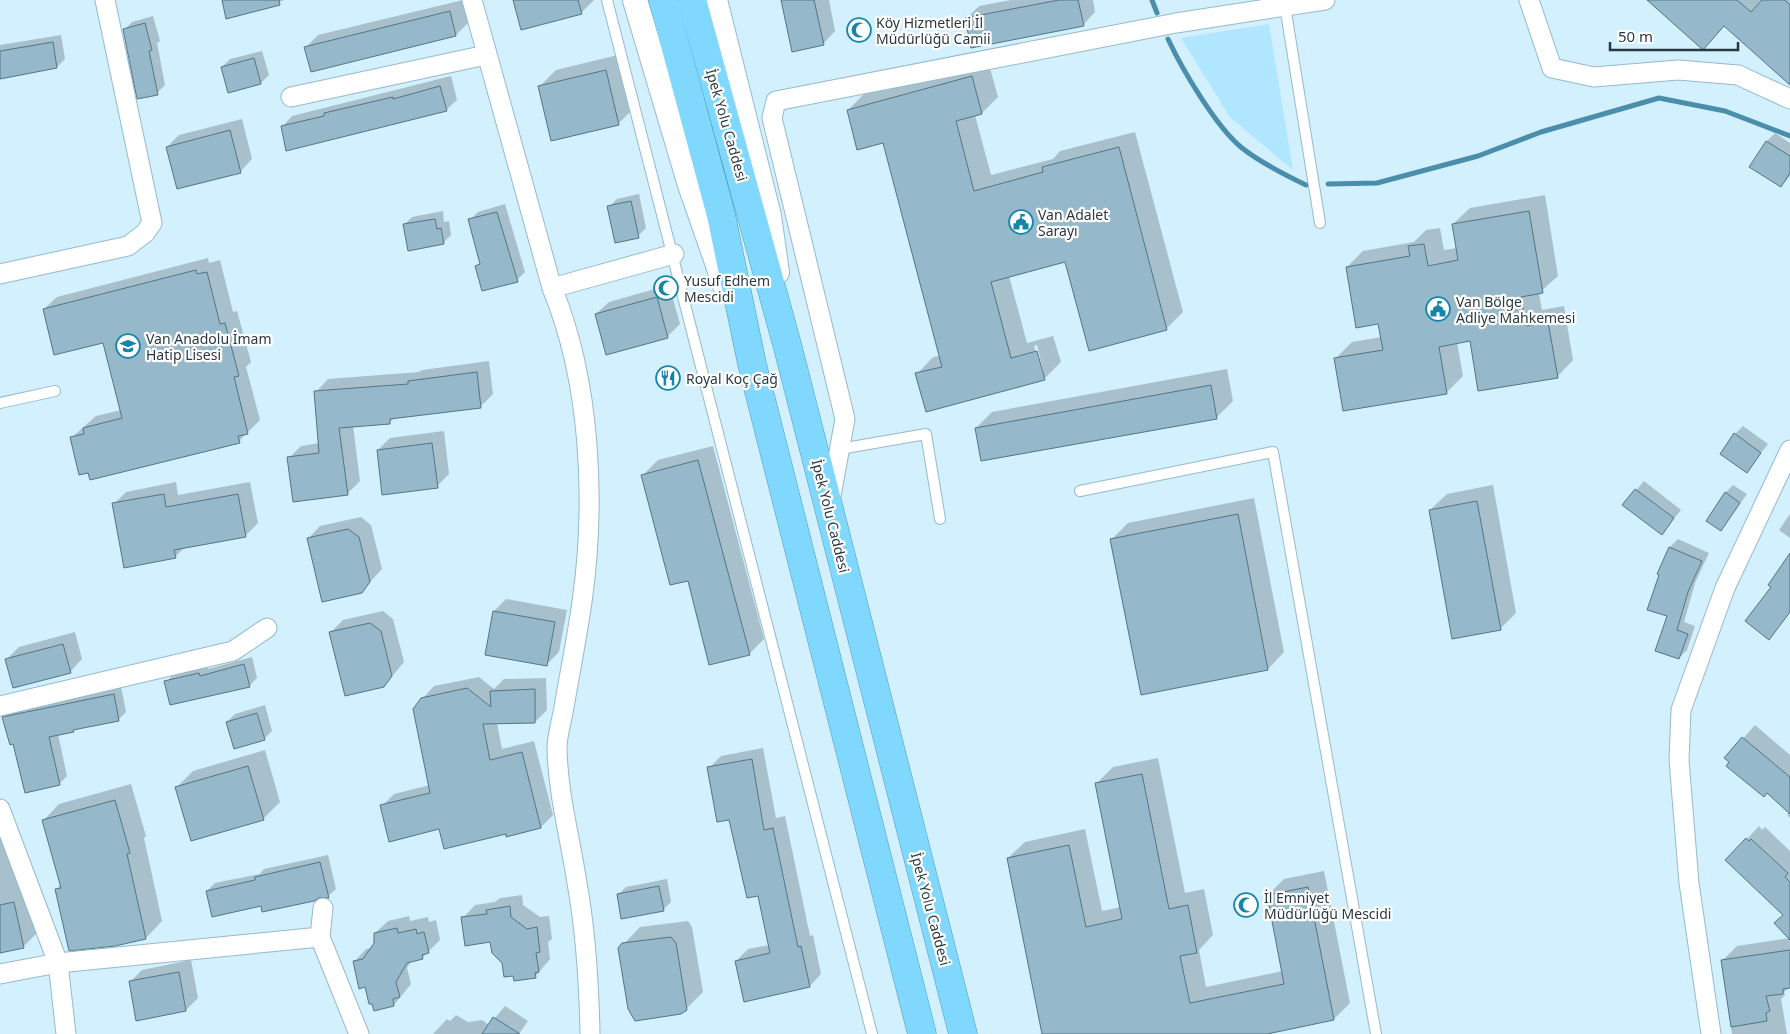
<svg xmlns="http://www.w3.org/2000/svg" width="1790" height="1034" font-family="'Noto Sans',sans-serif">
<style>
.green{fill:#b0e6ff}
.shadow{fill:#0003;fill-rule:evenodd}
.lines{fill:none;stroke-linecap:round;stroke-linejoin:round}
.stream{stroke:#4a8eab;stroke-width:5}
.building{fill:#95b9ca;stroke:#537585}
.service-casing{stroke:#96bacc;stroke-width:12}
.minor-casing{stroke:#96bacc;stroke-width:21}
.tertiary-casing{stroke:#96bacc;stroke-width:26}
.trunk-casing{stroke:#4d9abb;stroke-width:29}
.service{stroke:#fff;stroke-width:10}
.minor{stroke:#fff;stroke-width:19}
.tertiary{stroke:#fff;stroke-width:24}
.trunk{stroke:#80d8fe;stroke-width:28}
.labels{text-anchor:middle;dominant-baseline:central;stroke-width:4.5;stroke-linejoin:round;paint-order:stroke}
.poi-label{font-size:14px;fill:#2a3940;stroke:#fff;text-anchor:start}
.street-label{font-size:14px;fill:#2a3940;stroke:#fff}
</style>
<rect width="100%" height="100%" fill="#d2f0fe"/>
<path class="green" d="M1269 24 1293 170 1230 117 1181 38Z"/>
<path class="shadow" d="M223 0H285L227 17Z
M463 0 468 23 456 35 306 47 318 35Z
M514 0H594L581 13Z
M782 0H829L835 31 823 44Z
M1011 0H1093L1095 12 1083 25 966 19 979 6Z
M1649 0H1790V83L1725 25 1703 48Z
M153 16 160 41 157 43 165 85 157 93 124 30 132 22Z
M61 35 65 59 57 67 0 78V45Z
M262 51 269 75 261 83 222 67 230 59Z
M622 54 635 107 619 123 552 140 539 87 556 70Z
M988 61 998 97 982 113 975 115 991 175 1053 159 1060 151 1135 132 1183 312 1166 329 1066 261 1009 276 1027 343 1053 336 1061 362 1044 379 917 374 933 357 940 356 884 142 848 110 865 93ZM1037 345 1043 370H1041L1034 346Z
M451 76 457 100 446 110 282 127 292 116Z
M242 119 252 159 240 172 167 147 179 135Z
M1775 133 1790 143V176L1781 186 1767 141Z
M639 194 646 228 638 236 609 207 617 199Z
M1545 195 1558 276 1539 293 1542 310 1564 306 1573 360 1557 377 1471 340 1457 342 1463 376 1446 393 1336 358 1352 342 1382 337 1379 323 1347 267 1363 251 1414 242 1426 230 1440 228 1444 250 1457 248 1453 224 1470 208Z
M505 204 525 272 517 280 477 266 481 262 470 220 478 212Z
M443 211 444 222 449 221 451 235 443 243 404 225 412 217Z
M208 258 209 263 220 260 233 312 237 311 251 362 246 367 260 420 239 441 71 438 96 416 121 410 104 341 44 309 57 297Z
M669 285 680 324 667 337 596 314 609 302Z
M489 361 493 394 481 406 395 417 389 423 353 425 360 481 347 494 289 458 301 446 319 443 316 392 328 379 419 372 422 370Z
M1227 369 1233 401 1216 418 976 428 992 412Z
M1743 426 1768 444 1747 471 1735 434Z
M444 431 449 474 437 486 378 450 390 438Z
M713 446 764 639 749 654 689 579 643 475 658 460Z
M1644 481 1681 510 1662 533 1624 505Z
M176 482 178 495 250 482 258 523 245 536 186 546 175 557 114 504 126 492Z
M1493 485 1516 613 1500 629 1430 510 1447 494Z
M1733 485 1747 494 1721 530 1725 493Z
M1254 498 1284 652 1268 669 1112 539 1128 523Z
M1790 514V538L1779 530Z
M361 517 371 525 382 569 361 592 308 539 320 526Z
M1678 539 1709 553 1695 583 1684 622 1695 626 1687 650 1679 658 1659 573 1670 547Z
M506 599 567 610 559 652 547 664 494 611Z
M383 611 393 619 404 662 384 686 331 632 343 620Z
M75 632 82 659 70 672 7 659 19 647Z
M252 657 257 678 249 686 166 682 174 674 207 666 208 669Z
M479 677 494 689 504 679 546 678 547 710 535 722 497 723 502 749 534 741 553 815 541 827 506 833 440 827 382 806 394 794 430 785 422 699 434 686Z
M121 686 126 712 118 720 76 728 73 731 58 734 67 776 59 784 14 743 4 717 12 709Z
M265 705 272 731 264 739 227 722 235 714Z
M1755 725 1790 755V818L1787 815 1789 812 1726 758Z
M763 748 776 818 785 816 810 936 813 935 821 974 810 986 736 961 748 949 770 945 759 894 709 768 721 756Z
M265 750 280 802 263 819 177 787 193 771Z
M1158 758 1185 893 1204 889 1213 935 1199 950 1206 987 1283 971 1268 895 1284 879 1324 871 1350 1003 1334 1019 1261 1034H1043L1008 858 1025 842 1085 829 1102 911 1121 907 1096 784 1113 767Z
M131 784 146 836 144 838 162 921 146 938 56 890 61 884 43 821 59 804Z
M0 814 39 931 23 947 0 952Z
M1759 826 1762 830 1765 827 1790 851V938L1785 915 1747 839Z
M328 855 336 889 328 896 207 891 215 883 260 874 264 869Z
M667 879 671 902 663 910 618 895 626 887Z
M522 895 523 905 540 917 549 916 552 939 548 942 550 959 535 977 514 974 503 962 491 941 463 918 475 905 495 902 500 898Z
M409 916 410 921 428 917 429 922 436 920 440 940 422 958 412 960 407 968 411 984 394 1005 365 986 354 962 366 949 372 948 376 943 375 933 388 921Z
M688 921 692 927 703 992 686 1009 619 949 640 927Z
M1790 938V987L1784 992 1785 995 1781 999 1787 1034H1732L1722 961 1737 946Z
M191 960 198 998 186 1010 130 982 142 970Z
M505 1006 528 1021 519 1034H433L447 1019 450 1021 456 1015 468 1022 482 1020 489 1025Z"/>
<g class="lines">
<path class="stream" d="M1152 0 1157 13
M1168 39C1182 69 1216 127 1242 148 1261 163 1283 174 1306 185
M1328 184 1377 183 1478 156 1541 132 1659 98 1725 111 1790 136"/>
</g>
<path class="building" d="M222 0H279L280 5 226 19Z
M513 0H578L582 14 521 30Z
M781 0H814L824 45 792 52Z
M1059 0H1078L1084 26 971 48 965 18Z
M1647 0H1737L1751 12 1762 0H1785L1790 5V85L1724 26 1703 50Z
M450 11 456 36 311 72 304 47Z
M145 23 152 50 149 51 158 95 137 99 123 29Z
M53 42 57 68 0 79V51Z
M254 58 261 84 228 93 221 67Z
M606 70 619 125 551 141 538 86Z
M972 76 982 114 956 121 974 191 1043 172 1042 167 1119 147 1167 330 1089 351 1065 262 991 282 1011 358 1037 351 1045 380 926 412 915 373 942 367 883 143 857 150 847 110Z
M440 86 447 111 286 151 281 126 324 116V113L393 97V99Z
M230 130 241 173 177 189 166 147Z
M1766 141 1790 156V173L1781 187 1749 167Z
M631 201 639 238 615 243 607 206Z
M1529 211 1543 293 1521 297 1526 326 1548 322 1558 378 1478 391 1470 341 1439 347 1447 394 1343 411 1334 358 1383 350 1378 324 1356 328 1346 267 1410 256 1408 246 1424 244 1428 266 1458 260 1452 224Z
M497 212 518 282 482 291 475 266 480 264 468 219Z
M435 219 437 229 441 228 444 244 408 251 403 224Z
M196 270 197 274 207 272 220 324 225 323 239 376 234 377 248 434 238 436 240 443 90 480 88 473 79 475 70 437 84 434 83 428 122 418 103 343 54 355 43 309Z
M657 297 668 338 606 355 595 314Z
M477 372 481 408 390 419V424L339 428 348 495 293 502 287 457 319 453 314 391 408 384V381Z
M1211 385 1217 419 981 461 975 428Z
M1734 433 1761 453 1747 473 1720 454Z
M432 443 438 488 382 495 377 450Z
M698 460 750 655 709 665 688 581 670 585 641 475Z
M1635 489 1674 518 1662 535 1622 505Z
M1725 492 1740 503 1721 531 1706 521Z
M164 494 166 507 238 494 246 537 174 550 176 558 124 568 112 503Z
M1477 501 1501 630 1452 639 1429 510Z
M1238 514 1268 670 1141 695 1110 539Z
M348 529 359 537 370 582 362 593 322 602 307 538Z
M1669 547 1702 561 1688 592 1677 630 1688 634 1679 659 1655 651 1667 616 1647 610 1659 575 1657 574Z
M1790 553V612L1769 640 1745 621 1771 587 1768 585Z
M493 611 555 622 547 666 485 655Z
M370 623 381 631 392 676 384 687 345 696 329 632Z
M63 644 71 673 13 688 5 659Z
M244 664 250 687 170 705 164 681 199 673 200 676Z
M467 688 491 707 490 691 535 689V723L483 724 490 760 522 752 541 828 506 837V834L444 849 439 829 389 842 380 805 430 793 413 709 421 698Z
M114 694 119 721 73 730 74 732 49 737 60 785 25 793 13 744 10 745 2 717Z
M257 713 265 740 234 749 226 722Z
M1742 737 1790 777V814L1767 793 1764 797 1726 766 1729 762 1724 758Z
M752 759 764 830 773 828 798 947 801 946 810 987 744 1002 735 961 770 953 758 896 747 898 729 820 717 822 707 767Z
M248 766 264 820 191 841 175 787Z
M1142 774 1169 909 1188 905 1197 953 1180 956 1190 1003 1284 984 1267 895 1308 887 1334 1020 1267 1034H1042L1007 858 1069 845 1086 927 1122 919 1095 783Z
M115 800 130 853 127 854 146 939 115 946 69 951 55 889 61 888 42 820Z
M1746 838 1749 841 1751 839 1788 873 1785 877 1790 882V940L1774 923 1783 915 1725 860Z
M320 862 329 898H319L314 901 262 912 261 906 212 917 206 891 255 880V877Z
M659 886 664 911 621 919 617 894Z
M14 902 24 948 0 953V905Z
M510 906 511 917 527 929 537 927 540 952 536 953 539 972 535 973 536 978 514 981 513 976 504 977 502 963 492 953 490 942 465 946 461 917 487 914 486 910Z
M397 928 398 933 416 929 417 934 424 932 429 953 422 955 423 959 407 963 396 982 400 997 393 999 394 1006 374 1011 372 1004H369L365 987 359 989 353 961 363 959 374 943V933Z
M671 937 676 943 687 1010 681 1014 635 1021 628 1009 618 948 622 943Z
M1790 950V988L1783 989V994L1766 996 1770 1011 1766 1013 1767 1021 1731 1027 1721 960Z
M179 972 186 1011 136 1021 129 981Z
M493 1017 520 1034H482Z"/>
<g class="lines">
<g class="service-casing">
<path id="service" d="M607 0 872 1034
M1285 6 1320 223
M0 403 55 391
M840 449 926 434 940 519
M1080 491 1273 452 1376 1034"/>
</g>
<g class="minor-casing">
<path id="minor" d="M472 0 552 288C591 382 596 503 582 602 577 637 570 672 564 707 562 720 557 735 557 748 558 795 570 837 577 883 586 933 589 983 590 1034
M1529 0 1552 68 1594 77 1678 70 1738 75 1790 99
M291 97 486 55
M0 274 128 246 145 233 152 223 105 0
M552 288 674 254
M830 501 845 419 772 118 776 101 1176 23 1325 0
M0 706 233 651 267 628
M0 809 58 963 66 1034
M320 937 323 908
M0 974 58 963 320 937 359 1034
M1711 1034 1689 883 1679 760 1681 710 1725 588 1790 450"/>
</g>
<g class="tertiary-casing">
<path id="tertiary" d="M635 0 690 185 727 291
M715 0 769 216 777 272"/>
</g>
<g class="trunk-casing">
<path id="trunk" d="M663 0 721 215 752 364 922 1034
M692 0 788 348 963 1034"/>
</g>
<use href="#service" class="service"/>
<use href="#minor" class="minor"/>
<use href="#tertiary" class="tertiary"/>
<use href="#trunk" class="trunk"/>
</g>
<defs>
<g id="mosque-ring" transform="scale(1.25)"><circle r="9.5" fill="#fff" stroke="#1685ac" stroke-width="1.5"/><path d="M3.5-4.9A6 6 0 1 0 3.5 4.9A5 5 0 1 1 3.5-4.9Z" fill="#1685ac"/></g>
<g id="civic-ring" transform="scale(1.25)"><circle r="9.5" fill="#fff" stroke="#1685ac" stroke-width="1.5"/><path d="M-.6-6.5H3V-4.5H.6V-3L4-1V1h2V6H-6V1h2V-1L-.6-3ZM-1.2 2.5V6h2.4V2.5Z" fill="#1685ac"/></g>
<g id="school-ring" transform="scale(1.25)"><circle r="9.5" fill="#fff" stroke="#1685ac" stroke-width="1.5"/><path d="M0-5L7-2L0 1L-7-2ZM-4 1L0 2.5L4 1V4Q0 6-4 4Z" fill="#1685ac"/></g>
<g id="restaurant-ring" transform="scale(1.25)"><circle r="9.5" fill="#fff" stroke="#1685ac" stroke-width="1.5"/><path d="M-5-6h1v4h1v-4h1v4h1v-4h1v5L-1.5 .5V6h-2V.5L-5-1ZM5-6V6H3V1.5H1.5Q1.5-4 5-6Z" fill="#1685ac"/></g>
</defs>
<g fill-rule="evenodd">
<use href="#mosque-ring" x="859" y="30"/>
<use href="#civic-ring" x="1021" y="222"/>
<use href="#mosque-ring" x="666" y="288"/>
<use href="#civic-ring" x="1438" y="309"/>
<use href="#school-ring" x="128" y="346"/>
<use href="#restaurant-ring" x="668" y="378"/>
<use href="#mosque-ring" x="1246" y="905"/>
</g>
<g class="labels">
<g class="poi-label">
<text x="876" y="22">Köy Hizmetleri İl<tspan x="876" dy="16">Müdürlüğü Camii</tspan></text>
<text x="1038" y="214">Van Adalet<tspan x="1038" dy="16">Sarayı</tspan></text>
<text x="684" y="280">Yusuf Edhem<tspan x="684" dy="16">Mescidi</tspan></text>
<text x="1456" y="301">Van Bölge<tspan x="1456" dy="16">Adliye Mahkemesi</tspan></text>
<text x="146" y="338">Van Anadolu İmam<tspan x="146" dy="16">Hatip Lisesi</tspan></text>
<text x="686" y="378">Royal Koç Çağ</text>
<text x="1264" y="897">İl Emniyet<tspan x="1264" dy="16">Müdürlüğü Mescidi</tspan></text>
</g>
<g class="street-label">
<text transform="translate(727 125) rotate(74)">İpek Yolu Caddesi</text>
<text transform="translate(831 516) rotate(76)">İpek Yolu Caddesi</text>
<text transform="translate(931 909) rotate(75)">İpek Yolu Caddesi</text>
</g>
</g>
<path d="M1610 42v8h128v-8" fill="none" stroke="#2a3940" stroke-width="2.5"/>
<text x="1618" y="42" font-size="15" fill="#2a3940" stroke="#ffffff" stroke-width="4" paint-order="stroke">50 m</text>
</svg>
